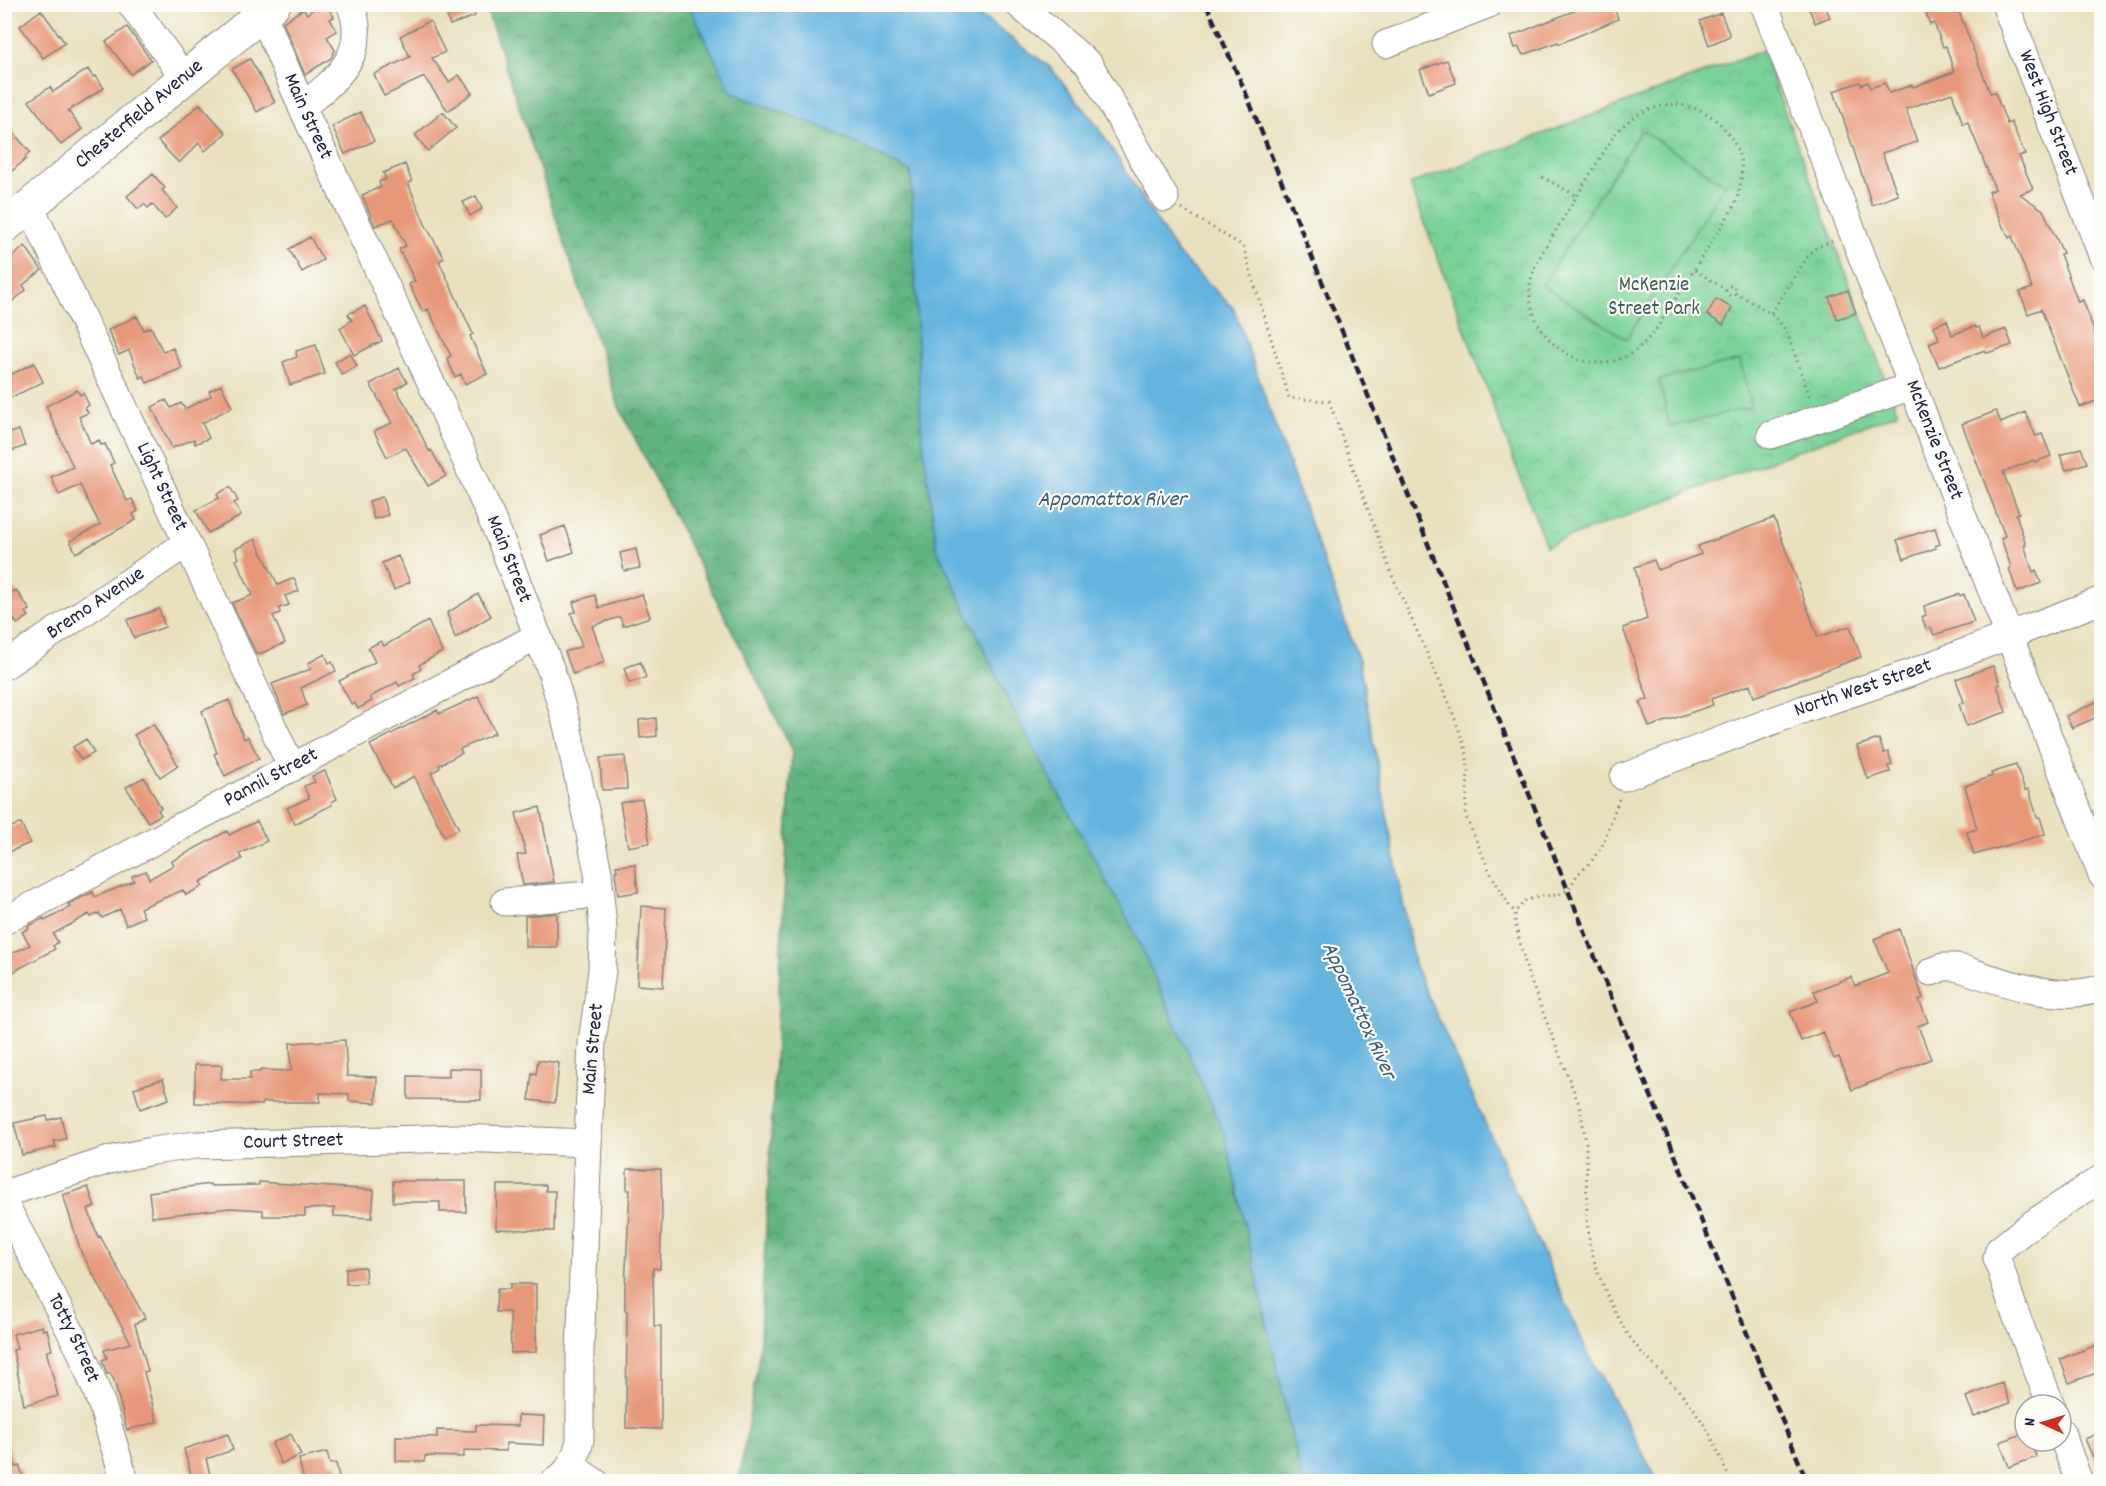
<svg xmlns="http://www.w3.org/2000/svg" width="2106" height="1486" font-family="Dekko,sans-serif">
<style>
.forest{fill:url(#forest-crowns);stroke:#426b5e;stroke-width:1.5}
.park{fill:url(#park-crowns);stroke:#4e7a69;stroke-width:1.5}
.pitch{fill:#79d297;stroke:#4e7a69;stroke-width:1.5}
.water{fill:#64b3de;stroke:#436a8c;stroke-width:1.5}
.building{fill:#e79878}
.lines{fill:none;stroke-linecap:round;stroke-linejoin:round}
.minor-casing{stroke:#86827c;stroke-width:29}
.major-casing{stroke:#86827c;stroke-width:35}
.path{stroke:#86827c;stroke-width:3;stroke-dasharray:1.5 4.5;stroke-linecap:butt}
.minor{stroke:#fff;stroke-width:27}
.major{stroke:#fff;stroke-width:33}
.rail{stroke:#22223b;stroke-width:4.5;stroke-dasharray:9 4.5;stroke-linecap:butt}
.labels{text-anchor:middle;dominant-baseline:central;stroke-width:4.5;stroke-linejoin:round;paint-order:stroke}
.street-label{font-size:21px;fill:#22223b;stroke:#fdfcf7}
.park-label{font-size:21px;fill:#40605b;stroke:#fdfcf7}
.water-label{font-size:22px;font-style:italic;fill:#3c5c7c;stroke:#fdfcf7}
</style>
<defs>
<pattern id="forest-crowns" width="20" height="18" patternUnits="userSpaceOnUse" patternTransform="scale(1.5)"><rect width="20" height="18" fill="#62b480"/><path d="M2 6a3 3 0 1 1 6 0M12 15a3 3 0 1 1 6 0" fill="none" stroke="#50926a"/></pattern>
<pattern id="park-crowns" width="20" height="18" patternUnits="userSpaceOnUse" patternTransform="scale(1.5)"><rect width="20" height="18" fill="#79d297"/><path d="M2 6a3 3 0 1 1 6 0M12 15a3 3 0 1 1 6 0" fill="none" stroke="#68b483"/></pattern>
</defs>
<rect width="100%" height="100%" fill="#fdfcf7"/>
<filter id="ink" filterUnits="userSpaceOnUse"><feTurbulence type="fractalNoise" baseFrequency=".0167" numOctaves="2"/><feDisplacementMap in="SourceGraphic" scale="12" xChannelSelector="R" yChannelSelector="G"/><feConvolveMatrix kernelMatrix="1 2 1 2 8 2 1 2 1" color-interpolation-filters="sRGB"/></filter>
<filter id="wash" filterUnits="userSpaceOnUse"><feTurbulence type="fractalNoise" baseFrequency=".008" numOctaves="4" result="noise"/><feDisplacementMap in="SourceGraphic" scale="24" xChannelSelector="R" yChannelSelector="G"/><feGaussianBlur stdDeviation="1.35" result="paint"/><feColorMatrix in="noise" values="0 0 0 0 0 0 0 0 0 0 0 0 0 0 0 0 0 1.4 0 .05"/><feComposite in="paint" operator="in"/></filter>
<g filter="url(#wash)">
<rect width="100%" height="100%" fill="#e9e1be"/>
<path class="forest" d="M485 5H689L732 93 830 130 911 172 921 426 937 549 1011 706 1136 935 1225 1135 1302 1481H739L759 1355 792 749 619 407Z"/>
<path class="park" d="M1762 51 1898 413 1546 546 1410 184Z"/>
<path class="pitch" d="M1641 130 1725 184 1626 339 1542 285Z
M1740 360 1751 407 1670 427 1659 380Z"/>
<path class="water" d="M689 5H966L1050 67 1094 121 1177 253 1234 309 1359 661 1414 964 1586 1349 1658 1481H1302L1225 1135 1136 935 1011 706 937 549 921 426 911 172 829 130 732 93Z"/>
<g id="blocks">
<path class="building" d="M320 4H326L334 17 330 19 337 31 327 37 335 50 331 58 305 75 283 22 303 9 307 14Z
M443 4H471L475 16 450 25Z
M1591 4H1613L1618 19 1559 44 1558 42 1523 55 1519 47 1515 48 1511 36Z
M1807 4H1824L1830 17 1815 23Z
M1923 4H1956L1990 93 1995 92 2007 124 2011 122 2025 154 2019 156 2033 189 2020 194 2043 210 2063 253 2060 254 2078 302 2083 300 2102 354V399L2080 407 2041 309 2028 314 2020 292 2032 288 2012 236 2009 238 2005 229H2004L1988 192 1995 189 1968 122 1963 124 1952 93 1906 109 1917 142 1882 153 1898 195 1872 205 1834 91 1860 82 1861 85 1868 82 1870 88 1885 83 1889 93 1912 85 1913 87 1954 72 1946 46 1943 47 1934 23 1930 25Z
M41 10 65 43 43 58 20 26Z
M1721 13 1730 36 1709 45 1700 21Z
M430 21 445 52 432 58 449 82 459 75 472 93 448 111 424 77 384 96 374 74 410 57 400 36Z
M127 27 151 60 131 74 106 42Z
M250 59 275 102 257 112 232 69Z
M1447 60 1456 83 1429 93 1420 70Z
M88 69 93 77 96 76 104 88 68 111 82 129 61 145 29 101 50 87 53 92Z
M200 104 226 133 205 151 199 143 179 163 158 141Z
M361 112 374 141 345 154 332 126Z
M443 112 456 128 428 151 415 135Z
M4 122 30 152 25 157 26 159 12 171 4 162Z
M405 164 412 182 408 183 425 224 444 258 439 261 473 334 470 336 487 374 465 384 461 374 455 377 447 358 451 356 428 309 423 312 409 284 415 281 399 249 406 246 393 219 375 226 362 195 381 187 379 182 386 179 383 173Z
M153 174 165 188 162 190 177 208 165 219 152 204 148 208 144 204 138 209 127 196Z
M476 196 482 209 470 216 463 202Z
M310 237 323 260 302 272 289 249Z
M25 246 42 270 23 285 26 290 13 301 4 291V264Z
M1848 290 1856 313 1837 319 1829 297Z
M1716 299 1732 308 1723 325 1707 315Z
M365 306 382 341 354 355 340 328 352 320 348 314Z
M137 316 144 330 151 327 163 352 173 348 182 368 147 383 144 376 140 378 129 350 119 355 108 330Z
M1947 320 1952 335 1975 326 1976 328 1979 327 1983 338 2006 329 2012 345 1987 353 1985 350 1939 367 1929 343 1939 339 1934 326Z
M316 345 325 374 290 385 283 362 297 357 296 351Z
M350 353 357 366 342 375 335 362Z
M34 363 43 382 4 401V378Z
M399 368 407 382 396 389 411 414 429 451 431 450 446 476 428 486 406 448 387 457 374 431 392 423 370 384Z
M221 385 232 407 202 423 209 438 195 444 194 439 172 448 152 407 166 400 171 408 181 403 185 409 211 396 209 391Z
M77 390 80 395 83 393 89 405 85 408 88 413 79 417 91 444 99 440 101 445 105 444 114 463 110 465 127 501 132 499 138 511 133 514 136 520 76 553 70 541 100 525 80 485 59 495 51 477 73 467 46 406Z
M1996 411 2001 423 2025 412 2036 436 2042 434 2051 456 2035 462 2034 460 2003 472 2019 513 2016 514 2026 545H2024L2033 572 2036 570 2041 583 2017 592 2009 568 2011 567 2001 538 2005 536 1962 424Z
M19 430 25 446 4 454V435Z
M2081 448 2087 463 2066 470 2060 455Z
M230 487 238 501 234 503 241 516 208 533 196 510 219 498 217 494Z
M382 497 388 515 374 519 369 501Z
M1774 518 1818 637 1850 626 1861 657 1754 697 1750 685 1711 699 1713 705 1649 727 1640 702 1648 699 1623 628 1647 619 1635 567 1654 560 1658 570 1701 554 1698 546Z
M565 526 574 552 549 561 540 535Z
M1935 528 1940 544 1935 546 1936 548 1904 559 1897 540Z
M255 539 278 585 294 578 299 591 285 596 289 605 279 608 280 613 273 616 285 643 257 655 232 603 253 595 236 560 239 558 235 549Z
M636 549 640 568 624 571 620 553Z
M398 556 410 582 394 590 382 563Z
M16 590 30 610 26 612 29 616 17 624 15 620 9 623 4 615V597Z
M478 594 491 616 455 638 447 613Z
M642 594 650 617 623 626 620 617 592 626 605 662 573 674 565 652 582 646 571 613 576 612 573 602 595 595 599 608Z
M1959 594 1960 596 1964 594 1974 622 1934 635 1931 628 1926 629 1922 617 1926 615 1924 606Z
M159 609 165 627 134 638 127 620Z
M428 621 442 652 419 665 421 669 413 674 415 678 399 686 397 682 370 697 372 701 358 709 355 703 352 705 339 681 375 662 368 648 381 641 384 646Z
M325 654 329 663 332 662 336 671 301 688 307 705 284 714 272 684 311 669 308 663Z
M641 662 646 678 629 683 624 668Z
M1993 666 2000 684 1997 685 2006 712 1966 726 1959 704 1964 702 1956 679Z
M478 696 495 733 460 749 462 753 439 765 440 768 431 773 459 829 444 836 414 776 393 788 370 745 437 710 439 714Z
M2102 699V715L2072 728 2066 716Z
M229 700 244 739 248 737 259 758 225 776 214 754 217 753 202 711Z
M656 718 657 736 640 738 639 720Z
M153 724 178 765 160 777 134 735Z
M86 739 94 753 81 760 73 747Z
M1879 739 1884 753 1888 752 1892 765 1888 766 1890 772 1868 779 1857 746Z
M625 756 627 789 602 790 600 758Z
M2016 765 2025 790 2029 789 2037 817H2040L2045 834 1974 855 1967 832 1977 829 1965 786 1992 776 1991 773Z
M325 771 337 799 331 802 332 805 295 824 287 808 309 798 304 786 315 782 312 776Z
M144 777 161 808 158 810 161 815 148 822 126 787Z
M642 799 650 843 628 847 620 803Z
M540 807 554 882 523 885 517 855 526 854 516 813Z
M257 821 267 841 239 854 242 859 200 882 203 886 186 895 183 890 140 908 144 917 126 925 120 909 102 918 99 913 91 917 89 914 53 934 58 942 53 946 55 949 13 972 6 956 30 945 22 932 29 928 28 926 44 918 45 921 70 907 68 904 93 892 95 897 134 881 132 876 146 871 149 879 174 865 172 861 227 831 229 835Z
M21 823 30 843 4 854V830Z
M635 864 638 892 618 895 615 871H617L616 866Z
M641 906 666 908 663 987 637 985Z
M557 913V947H525V916Z
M1899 929 1923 998 1919 1000 1928 1022 1918 1026 1931 1059 1852 1090 1839 1057 1834 1059 1823 1032 1801 1041 1790 1012 1818 1001 1814 991 1851 977 1855 986 1888 973 1874 939Z
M345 1040 347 1076 377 1077 376 1103 349 1101V1094L320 1093V1102H263L262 1105 195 1103V1065H222L221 1079H250V1072H260V1070L291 1071 290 1043Z
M538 1060 559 1063 555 1103 529 1100 532 1073 536 1074Z
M449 1068 481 1069V1100L408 1099V1076L449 1077Z
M163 1079 169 1099 140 1109 134 1088Z
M47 1116 48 1120 61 1117 66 1139 54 1141 56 1147 22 1155 14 1123Z
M627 1169H661L662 1211 660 1269 653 1268 654 1326H661V1429L626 1428 627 1311H625V1288L630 1190H627Z
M393 1181H466V1212H440V1202H393Z
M259 1182 374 1190 372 1218 334 1216V1208L305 1209V1216H263V1210L230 1208 152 1217 149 1192 210 1184 211 1186 259 1185Z
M497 1185H546V1191H555L554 1231 496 1229Z
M88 1187 95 1207 88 1209 98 1237 100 1236 145 1318 135 1324 148 1371 144 1372 157 1422 127 1430 114 1380 110 1373 107 1374 102 1360 107 1358 104 1350 131 1343 81 1252 63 1195Z
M365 1267 366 1283 346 1284V1268Z
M510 1284H536V1352L511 1353 510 1312H496L497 1289H510Z
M42 1326 43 1330 47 1329 52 1350 47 1351V1354L58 1396 24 1405 13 1350 17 1349 13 1334Z
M2097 1345 2102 1357V1371L2069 1383 2060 1359Z
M2002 1383 2010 1403 1974 1417 1966 1397Z
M518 1415 544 1416 543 1445 506 1443V1451L464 1450V1457L425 1456 424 1462 396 1461V1436L437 1437V1430L476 1431V1425L518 1426Z
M2102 1431V1475H2101L2085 1439Z
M2025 1433V1441H2031L2036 1457 2009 1467 2000 1442Z
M228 1434 233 1450 206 1459 212 1482H193L184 1449Z
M291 1434 301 1455 281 1464 272 1443Z
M4 1441H7L16 1467 20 1466 24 1482H4Z
M327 1452 330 1464 336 1463 340 1482H304L299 1459Z"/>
</g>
</g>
<g filter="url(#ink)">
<use href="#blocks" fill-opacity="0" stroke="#86827c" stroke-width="1.5"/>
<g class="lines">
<g class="minor-casing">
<g id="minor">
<path d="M131 4 185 79"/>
<path d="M1018 4 1089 64 1165 198"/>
<path id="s1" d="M1764 4 2102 875"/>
<path id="s2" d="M2005 4 2102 255"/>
<path id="s3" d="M263 15 302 107 441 404 500 538 552 673 567 725 598 872 603 929 602 971 592 1042 588 1143 580 1353V1440C576 1458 570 1472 554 1482"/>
<path d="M1386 44 1489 4"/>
<path d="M302 107C336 80 371 52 350 4"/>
<path id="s4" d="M30 206 292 768"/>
<path d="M1771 435 1912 386"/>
<path id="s5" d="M4 666 187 543"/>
<path id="s6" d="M1624 777 1804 709 1908 674 2102 600"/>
<path d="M505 902 601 894"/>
<path id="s7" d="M4 921 538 636"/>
<path d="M1931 972 1943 967H1956C2001 981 2055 1004 2102 988"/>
<path id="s8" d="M4 1194 109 1160 152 1151 196 1145 459 1138 588 1143"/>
<path id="s9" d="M4 1202 81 1352 102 1405 125 1482"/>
<path d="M2051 1405 2014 1310 1997 1258 1999 1250 2029 1226 2102 1178"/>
<path d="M2061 1432 2079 1482"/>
<path d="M571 1466 595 1482"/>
</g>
</g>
<g class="major-casing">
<g id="major">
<path id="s10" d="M4 227 274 4"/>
</g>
</g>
<path class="path" d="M1677 104C1684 106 1693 107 1700 110 1720 119 1738 141 1741 164 1743 178 1739 192 1735 205L1657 328C1648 339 1640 349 1627 356 1583 379 1534 341 1530 297 1528 281 1535 267 1542 253L1616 132C1638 112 1648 107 1677 104Z
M1542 177 1577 196
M1182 209 1243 246 1289 398 1329 401 1391 573 1450 705 1466 750 1468 767 1466 817 1490 872 1510 907 1515 912
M1695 270 1726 290
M1726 291a5 5 0 1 1 10 0a5 5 0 1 1-10 0Z
M1735 293C1755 304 1776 313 1787 333L1810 397
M1771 313 1810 253 1817 247 1832 241
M1619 799 1602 846 1591 862 1577 875 1569 889 1558 895 1542 896 1526 900 1515 912V923L1528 974 1580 1107 1586 1142 1587 1220 1590 1246 1598 1273 1611 1304 1628 1335 1642 1353 1682 1394 1694 1409 1711 1436 1731 1482"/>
<use href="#minor" class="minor"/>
<use href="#major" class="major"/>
<path class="rail" d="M1206 4 1245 91 1807 1482"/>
</g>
</g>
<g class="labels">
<g class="street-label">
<text stroke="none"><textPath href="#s2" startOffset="117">West High Street</textPath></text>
<text stroke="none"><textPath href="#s10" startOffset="176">Chesterfield Avenue</textPath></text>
<text stroke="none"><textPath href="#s3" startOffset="111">Main Street</textPath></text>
<text stroke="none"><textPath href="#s1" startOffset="468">McKenzie Street</textPath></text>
<text stroke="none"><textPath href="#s4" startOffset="310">Light Street</textPath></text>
<text stroke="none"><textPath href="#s3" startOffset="597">Main Street</textPath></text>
<text stroke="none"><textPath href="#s5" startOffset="111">Bremo Avenue</textPath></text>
<text stroke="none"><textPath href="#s6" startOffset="255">North West Street</textPath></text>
<text stroke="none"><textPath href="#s7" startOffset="303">Pannil Street</textPath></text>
<text transform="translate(594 1049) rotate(-85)">Main Street</text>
<text stroke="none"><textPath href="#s8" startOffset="296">Court Street</textPath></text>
<text stroke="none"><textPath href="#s9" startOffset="153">Totty Street</textPath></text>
</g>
<g class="park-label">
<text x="1654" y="286">McKenzie<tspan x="1654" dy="24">Street Park</tspan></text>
</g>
<g class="water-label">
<text x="1112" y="500">Appomattox River</text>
<text transform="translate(1358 1011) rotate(65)">Appomattox River</text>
</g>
</g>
<rect width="2106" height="1486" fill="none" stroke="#fdfcf7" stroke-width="24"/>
<g transform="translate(2043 1423) rotate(274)"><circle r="28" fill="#fdfcf7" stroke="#a5a5ac" stroke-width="1.5"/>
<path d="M0-4.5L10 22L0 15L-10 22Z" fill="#c8321e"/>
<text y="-9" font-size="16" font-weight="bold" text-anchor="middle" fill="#22223b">N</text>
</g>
</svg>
